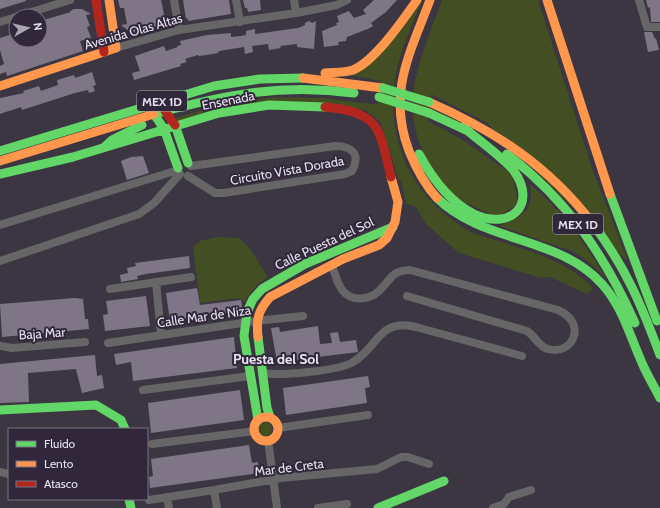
<svg xmlns="http://www.w3.org/2000/svg" width="660" height="508" font-family="Cabin,sans-serif">
<style>
.green{fill:#434e23}
.building{fill:#7e7587}
.lines{fill:none;stroke-linecap:round;stroke-linejoin:round}
.street{stroke:#676667;stroke-width:8}
.fast{stroke:#63d668;stroke-width:9}
.slow{stroke:#ff974d;stroke-width:9}
.jam{stroke:#b3261e;stroke-width:9}
.fast-bridge{stroke:#63d668;stroke-width:9}
.labels{text-anchor:middle;dominant-baseline:central;stroke-width:4;stroke-linejoin:round;paint-order:stroke}
.shield{fill:#31273b;stroke:#b0a9b8;stroke-width:1}
.shield-label{font-size:12px;font-weight:bold;fill:#e7e1ee}
.street-label{font-size:13px;fill:#e7e1ee;stroke:#31273b}
.neighbourhood-label{font-size:14px;font-weight:bold;fill:#e7e1ee;stroke:#31273b}
</style>
<rect width="100%" height="100%" fill="#3b3641"/>
<path class="green" d="M422 0C414 23 402 45 397 69 382 138 412 200 473 233 514 247 563 256 593 288L587 294 550 277 541 278 459 253 426 224 416 207 406 204 401 180 399 181 381 124 378 120 365 110 308 103 179 123 175 118 225 104 276 97 324 98 378 105 380 81 350 75Z
M442 0H538L592 168 627 259 626 260 486 122 431 94 428 121 463 140 513 175 518 204 496 218C482 210 466 204 453 195 445 190 438 176 433 168 393 110 421 59 442 0Z
M530 184C563 211 585 244 607 279L586 260 572 251 499 226C521 217 535 211 530 184Z
M218 237 239 238 249 247 268 277 257 285 246 299 250 302 248 303 238 298 200 303 193 247 200 241Z
M258 429a7 7 0 1 1 14 0a7 7 0 1 1-14 0Z"/>
<path class="building" d="M0 0H26V1L0 9Z
M118 0H161L165 19 162 20 161 28 153 29V31L142 34 135 31 133 34 121 25 127 24 124 8H120Z
M183 0H229L231 14 188 21V18L186 19Z
M243 0H260L261 10 248 12 247 8H245Z
M374 0H397L386 12 371 23 373 26 370 28 347 37 346 41 338 42 339 45 324 47 322 31 337 25 336 23 339 22 337 16 349 11 354 18 366 14 363 10Z
M646 0H660V22H651L650 7 648 8Z
M74 9H82L91 14 86 15 90 26 87 27 91 38 80 41 83 51 7 76 6 72 0 74V66L4 64 0 50V38L16 33V40H40V21L71 12 70 11Z
M309 21 312 23 316 21 314 49 297 47V44L280 46 281 48 269 50 268 44 252 46 253 52 245 54 244 47 219 51 218 53 213 54 199 56 198 55 185 59 187 62 180 64 181 66 134 80 132 73 140 71 135 56 164 46 166 51 178 47 177 46 181 45 180 41 207 35 231 33V37L240 36 246 35V31L255 29V34L298 28 305 25V23Z
M644 32H652L655 39 656 38 659 50 648 52Z
M92 72 96 85 93 86 95 91 89 93 88 90 75 93 22 110 21 107 0 114V98L24 93 23 91 39 86 41 91 58 85 57 80 74 75 75 78Z
M143 156 149 173 127 180 121 161 131 157Z
M189 256 190 268 146 274 137 276 138 279 121 282 120 275 128 273 127 268 136 266 135 263Z
M197 288 200 305 241 300 242 307 240 311 170 321 166 293Z
M146 296 150 326 105 331 103 315 108 314 106 301Z
M75 298 83 299 85 319H88L89 329 2 337 0 304Z
M318 326 320 344 332 343 330 333 338 332 340 342 356 340 358 352 277 362 271 328 279 327 280 332Z
M234 337 237 368 133 381 131 362 116 365 114 354Z
M95 355 97 376 102 375 104 388 82 393 76 369 28 373 29 402 0 403V364Z
M368 376 370 387 365 388 367 403 286 415 283 388Z
M240 390 244 420 151 433 148 403Z
M249 445 252 463 258 462 259 473 150 488 149 477 153 476 151 459Z"/>
<g class="lines">
<path class="street" d="M174 0 179 30
M236 0 240 22
M294 0 296 13
M639 0 647 27H660
M19 16 70 0
M0 22 16 17
M116 48 179 30 296 13 337 5 347 0
M188 176 215 193H224L345 174 352 171C361 154 352 146 335 146L191 166
M0 225 178 170
M0 261 139 214 154 203 180 174
M332 266C335 273 337 284 343 291 352 302 369 300 379 291 392 279 390 271 410 270L558 310C588 323 573 356 548 349 539 347 535 336 527 331L407 296
M156 282 161 334
M110 289 191 277
M108 343 256 321 303 316
M0 346 12 348 85 342
M262 373C279 376 339 371 353 362 379 347 378 318 416 327L522 356
M143 390 250 376
M278 428 368 415
M268 440 277 508
M152 444 255 431
M0 472 9 474
M214 490 217 508
M167 497 169 508
M149 500 214 490 281 478 377 469 401 457H408L429 464
M318 508 347 504
M493 508 504 504 509 497 531 490"/>
<path class="fast" d="M429 113 470 132
M154 114 164 129
M154 114C224 95 281 83 354 93
M175 125 188 163
M164 129 178 168
M103 148 112 140 142 125
M0 151 214 86 260 79 303 78
M419 154C432 178 449 202 474 214 510 231 538 205 514 171 505 159 476 138 463 127
M507 154C567 200 604 254 635 323
M0 174 73 157 219 113 269 105 325 107
M610 194 657 321
M437 198C483 243 559 236 602 284 622 306 630 336 642 363 647 375 654 386 660 398
M593 224C626 268 641 304 660 355
M258 337 267 408 270 417
M0 410 96 405 121 420 125 429
M258 420 244 336 247 312 253 299 262 289 305 264 393 227
M129 499 131 508
M378 508 444 481"/>
<path class="slow" d="M430 0C410 54 387 92 409 151 416 168 424 184 437 198
M547 0 610 194
M325 73C334 72 344 73 353 70 375 61 403 20 417 0
M303 78 383 88
M0 86 116 48 109 0
M429 102C495 131 549 166 593 224
M0 161 154 114
M258 337C256 319 258 311 270 297L343 259 379 245 387 238 395 222 398 202 391 177
M254 429a12 12 0 1 1 24 0a12 12 0 1 1-24 0Z"/>
<path class="jam" d="M96 0 104 52
M325 107C381 112 379 129 391 177
M165 111 175 125"/>
<path class="fast-bridge" d="M383 88 429 102
M379 97 429 113"/>
</g>
<g class="labels">
<g class="shield">
<rect x="137" y="91" width="50" height="20" rx="3"/>
<rect x="553" y="214" width="50" height="20" rx="3"/>
</g>
<g class="shield-label">
<text x="162" y="101">MEX 1D</text>
<text x="578" y="224">MEX 1D</text>
</g>
<g class="street-label">
<text transform="translate(133 31) rotate(-16)">Avenida Olas Altas</text>
<text transform="translate(228 100) rotate(-11)">Ensenada</text>
<text transform="translate(287 170) rotate(-10)">Circuito Vista Dorada</text>
<text transform="translate(324 243) rotate(-25)">Calle Puesta del Sol</text>
<text transform="translate(204 316) rotate(-8)">Calle Mar de Niza</text>
<text transform="translate(42 333) rotate(-4)">Baja Mar</text>
<text transform="translate(289 467) rotate(-7)">Mar de Creta</text>
</g>
<g class="neighbourhood-label">
<text x="276" y="359">Puesta del Sol</text>
</g>
</g>
<rect x="8" y="428" width="140" height="72" fill="#31273b" stroke="#7a7183"/>
<rect x="16" y="441" width="20" height="6" fill="#63d668" stroke="#7a7183"/>
<text x="44" y="448" font-size="12" fill="#e7e1ee">Fluido</text>
<rect x="16" y="461" width="20" height="6" fill="#ff974d" stroke="#7a7183"/>
<text x="44" y="468" font-size="12" fill="#e7e1ee">Lento</text>
<rect x="16" y="481" width="20" height="6" fill="#b3261e" stroke="#7a7183"/>
<text x="44" y="488" font-size="12" fill="#e7e1ee">Atasco</text>
<g transform="translate(28 28) rotate(82)"><circle r="19" fill="#31273b" stroke="#7a7183"/>
<path d="M0-3L7 15L0 10L-7 15Z" fill="#aba5b1"/>
<text y="-6" font-size="11" font-weight="bold" text-anchor="middle" fill="#e7e1ee">N</text>
</g>
</svg>
